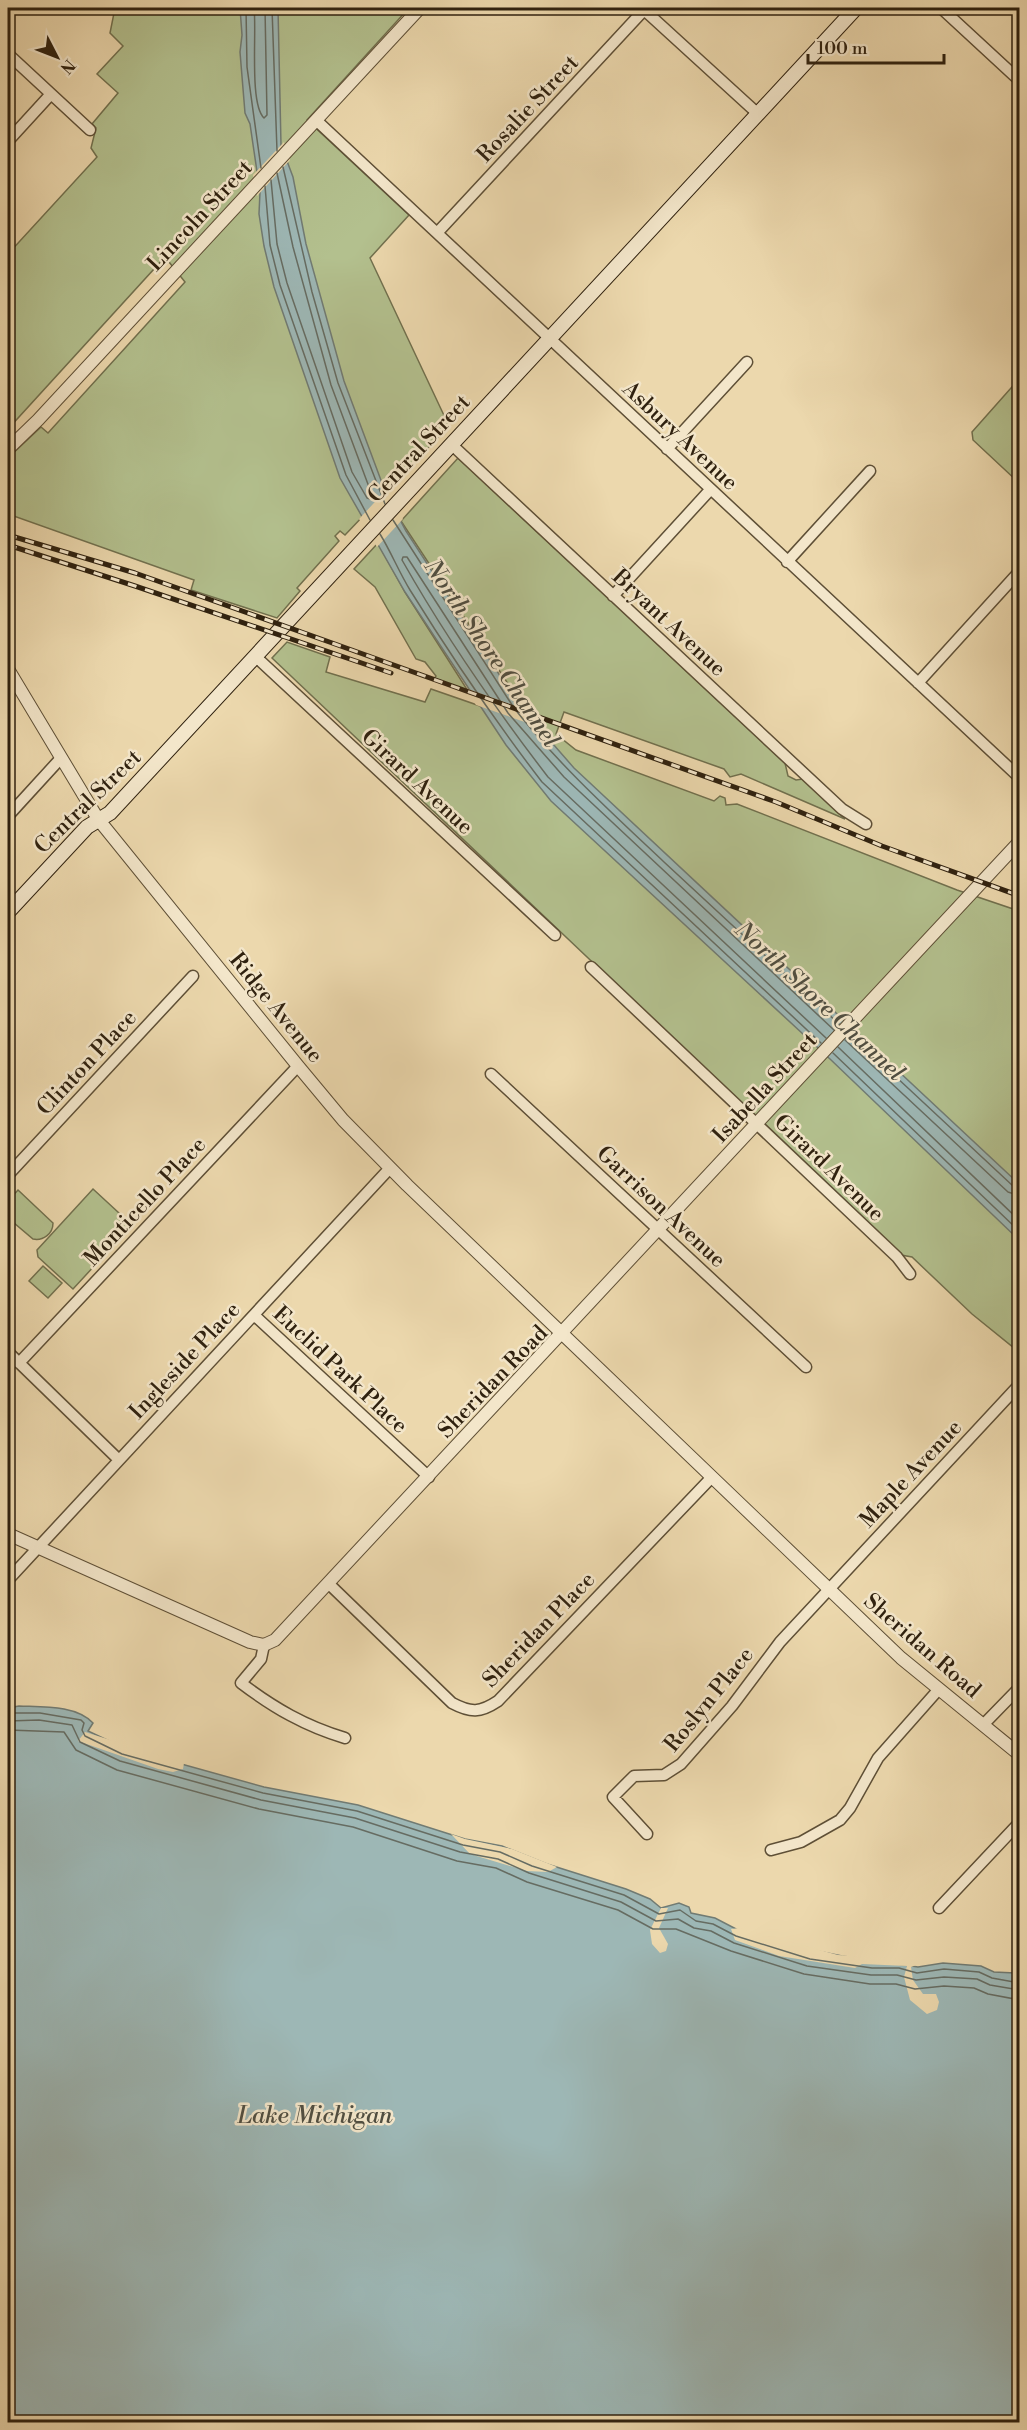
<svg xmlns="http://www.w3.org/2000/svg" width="1027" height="2430" viewBox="0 0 1027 2430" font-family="'Libre Bodoni',serif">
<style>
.green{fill:#b3c08e;stroke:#71704e;stroke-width:1.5}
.water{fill:#9db7b5;stroke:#717b73;stroke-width:1.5}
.pier{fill:#ecd8ad}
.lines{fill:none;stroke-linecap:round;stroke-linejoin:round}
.shore{stroke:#666c62;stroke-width:1.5}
.minor-casing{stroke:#5e4f36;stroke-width:13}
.tertiary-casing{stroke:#5e4f36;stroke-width:14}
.secondary-casing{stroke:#2f210f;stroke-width:16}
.minor{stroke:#f3e6ca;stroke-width:10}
.tertiary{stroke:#f3e6ca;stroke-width:12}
.secondary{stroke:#f3e6ca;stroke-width:14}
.rail-casing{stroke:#2f210f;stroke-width:5}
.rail{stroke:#f3e6ca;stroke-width:3;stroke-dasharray:9;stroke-linecap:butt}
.labels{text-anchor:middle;stroke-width:5;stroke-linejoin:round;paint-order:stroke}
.street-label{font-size:22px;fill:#2f210f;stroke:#f3e6ca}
.water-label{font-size:24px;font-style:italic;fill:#504e41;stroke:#f3e6ca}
</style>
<rect width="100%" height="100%" fill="#ecd8ad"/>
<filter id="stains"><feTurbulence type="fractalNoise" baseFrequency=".00333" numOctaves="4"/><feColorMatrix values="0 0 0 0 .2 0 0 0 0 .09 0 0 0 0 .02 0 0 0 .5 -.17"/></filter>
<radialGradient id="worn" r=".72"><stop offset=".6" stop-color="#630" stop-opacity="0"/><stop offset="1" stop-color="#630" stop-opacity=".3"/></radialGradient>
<path class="green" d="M115 8 408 9 307 120 409 215 370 258 449 426 345 535 340 531 335 536 339 541 297 588 300 591 277 618 191 590 194 580 8 514V458L41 427 48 433 185 282 165 257 8 429V254L97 157 91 148 96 128 92 124 118 93 97 74 123 46 110 33Z
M1019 379V483L973 440 972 432Z
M458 458 785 763 788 776 796 780 803 779 845 819 741 774 730 777 724 769 564 712 556 734 576 750 714 801 720 796 725 798 726 805 737 804 957 890 1019 911V1352L972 1314 912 1257 901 1255 272 658 287 642 330 657 326 672 425 702 431 689 535 725 401 521Z
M378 543 405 592 468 691 434 679 436 676 425 662 416 659 375 587 354 569Z
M93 1189 132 1225 73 1289 38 1257 37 1250Z
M18 1190 53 1223C53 1234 43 1241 33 1239L14 1223H8V1201Z
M43 1266 62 1283 48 1298 29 1281Z"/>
<path class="water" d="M240 8H278L281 145 293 177 306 244 344 381 385 491 406 531 519 705 574 768 1019 1184V1240L830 1059 551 801 506 745 405 592 340 478 274 287 264 246 259 214 260 192 250 124 245 113 240 52 242 35Z
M19 1706C43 1707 76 1705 93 1723L88 1731 124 1748 264 1787 358 1805 465 1839 502 1846 547 1864 626 1889 650 1899 661 1908 679 1903 689 1907 691 1913 715 1918 738 1930 803 1948 842 1956 918 1967 943 1963 981 1966 994 1972 1015 1973 1020 1979 1019 2422H8V1708Z"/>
<path class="pier" d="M284 142 290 160 257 196 253 175Z
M387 489 403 519 377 547 359 519Z
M468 689 527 710 542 728 476 705 465 690Z
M85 1732 184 1763 183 1769 173 1772 158 1769 78 1741Z
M451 1834 465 1839 512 1849 557 1867 548 1872 527 1871 470 1854Z
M661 1908H668L659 1928 668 1944 666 1951 660 1953 652 1944 650 1930Z
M739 1928 838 1955 901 1959 922 1963 911 1967 913 1980 923 1994H936L939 2002 937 2010 927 2014 910 2000 904 1977 907 1966 862 1964 855 1968 779 1956 735 1940 731 1929Z"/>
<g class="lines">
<path class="shore" d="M246 8 247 67 261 168
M254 8C257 30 249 104 264 118L267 115 265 8
M272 8 277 151
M283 167 312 292 338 383 385 504
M271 180 277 244 287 283 352 472 367 498 370 499 372 495 331 385 293 247 277 173
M265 186 270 245 280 285 346 475 370 520
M393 520 514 708C559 765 612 813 664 862 722 916 781 970 839 1024
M380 534C391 552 399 572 410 590 451 656 495 721 542 782L821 1043
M850 1034 1013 1186 1020 1188
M826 1038 548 777C495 708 445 636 402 560L403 557H407L508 713 564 777 834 1030
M845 1040 1008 1192 1020 1196
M838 1047 1020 1221
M833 1053 1020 1232
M8 1713H40L81 1720 84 1723 82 1730 85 1736 122 1754 263 1793 357 1811 463 1845 500 1852 532 1866 624 1895 659 1914 680 1910 696 1921 713 1924 736 1936 810 1959 872 1968H899L917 1973 944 1969 979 1972 992 1978 1020 1983
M8 1721 39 1720 72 1725 80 1742 120 1761 261 1800 355 1818 460 1852 498 1859 529 1873 621 1902 656 1921 678 1919 694 1928 711 1931 734 1943 807 1966 871 1975H897L916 1980 944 1977 977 1979 990 1985 1020 1990
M8 1730 64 1732 76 1750 117 1770 259 1809 353 1827 457 1861 496 1868 527 1882 618 1910 653 1929H676L731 1951 804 1974 870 1984H896L915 1989 944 1986 974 1988 988 1994 1020 2000"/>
<g class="minor-casing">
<path id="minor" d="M642 8 757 113
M941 8 1020 81
M8 54 90 130
M316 120 1020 778
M8 141 51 94
M437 233 644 10
M451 444 842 809 866 824
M667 449 747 362
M787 562 870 471
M613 596 710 490
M255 656 555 935
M918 683 1017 574 1020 576
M8 816 61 758
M591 967 897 1257 910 1274
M491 1074 806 1367
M8 1175 193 976
M254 1315 429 1477
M8 1352 118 1459
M19 1363 298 1066
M8 1580 390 1168
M329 1584 452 1703C471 1713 480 1713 498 1701L712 1477
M264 1645 261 1659 241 1683C274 1708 305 1726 345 1738
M983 1725 1020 1687
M647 1834 613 1797 634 1776 664 1775 681 1764 732 1706 780 1642 1020 1384
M771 1850 801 1842 840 1820 850 1808 878 1758 939 1689
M939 1908 1020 1822"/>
</g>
<g class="tertiary-casing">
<path id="tertiary" d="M8 449 38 420 420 8
M8 669 98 819 298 1066 343 1120 407 1185 901 1658 1020 1755
M8 1534 250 1642 264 1645 275 1640 1020 841"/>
</g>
<g class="secondary-casing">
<path id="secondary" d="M8 912 87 827 110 813 856 8"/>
</g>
<use href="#minor" class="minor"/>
<use href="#tertiary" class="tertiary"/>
<use href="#secondary" class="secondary"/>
<g class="rail-casing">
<path id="rail" d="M8 535 135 573 335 644 776 802 882 846 1020 896
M8 545 135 586 391 673"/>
</g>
<use href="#rail" class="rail"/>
</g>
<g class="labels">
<g class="street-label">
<text transform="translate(527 108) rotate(-47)" y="8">Rosalie Street</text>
<text transform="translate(199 215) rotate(-47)" y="8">Lincoln Street</text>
<text transform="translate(681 435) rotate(43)" y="8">Asbury Avenue</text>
<text transform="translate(418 448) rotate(-47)" y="8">Central Street</text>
<text transform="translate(670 622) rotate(43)" y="8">Bryant Avenue</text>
<text transform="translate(418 781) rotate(43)" y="8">Girard Avenue</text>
<text transform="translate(87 801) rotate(-44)" y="8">Central Street</text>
<text transform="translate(277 1007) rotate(51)" y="8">Ridge Avenue</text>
<text transform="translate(86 1062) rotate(-47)" y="8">Clinton Place</text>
<text transform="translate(764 1087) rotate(-47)" y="8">Isabella Street</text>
<text transform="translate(830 1167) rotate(44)" y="8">Girard Avenue</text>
<text transform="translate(144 1201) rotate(-47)" y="8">Monticello Place</text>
<text transform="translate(662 1206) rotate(43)" y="8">Garrison Avenue</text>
<text transform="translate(184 1360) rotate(-47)" y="8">Ingleside Place</text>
<text transform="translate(341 1369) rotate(43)" y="8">Euclid Park Place</text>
<text transform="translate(492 1381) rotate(-46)" y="8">Sheridan Road</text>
<text transform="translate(910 1473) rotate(-47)" y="8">Maple Avenue</text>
<text transform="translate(538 1629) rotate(-46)" y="8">Sheridan Place</text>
<text transform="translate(923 1645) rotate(41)" y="8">Sheridan Road</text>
<text transform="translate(708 1699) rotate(-51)" y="8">Roslyn Place</text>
</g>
<g class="water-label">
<text transform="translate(492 653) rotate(56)" y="8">North Shore Channel</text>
<text transform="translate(820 1001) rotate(43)" y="8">North Shore Channel</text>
<text x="315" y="2123">Lake Michigan</text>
</g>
</g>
<rect width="1027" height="2430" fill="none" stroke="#ecd8ad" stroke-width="30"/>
<rect x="9" y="9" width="1009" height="2412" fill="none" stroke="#2f210f" stroke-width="3"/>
<rect x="15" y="15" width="997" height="2400" fill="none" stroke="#2f210f" stroke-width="1.5"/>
<g transform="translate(57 57) rotate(132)" stroke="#f3e6ca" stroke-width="4.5" paint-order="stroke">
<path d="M0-4.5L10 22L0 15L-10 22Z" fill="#2f210f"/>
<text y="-9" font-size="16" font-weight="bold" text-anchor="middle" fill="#2f210f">N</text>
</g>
<path d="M808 54v9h136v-9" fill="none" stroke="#2f210f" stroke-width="3"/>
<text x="817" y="54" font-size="18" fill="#2f210f" stroke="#f3e6ca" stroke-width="4.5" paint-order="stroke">100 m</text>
<rect width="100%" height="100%" filter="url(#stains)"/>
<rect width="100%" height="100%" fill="url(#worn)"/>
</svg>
